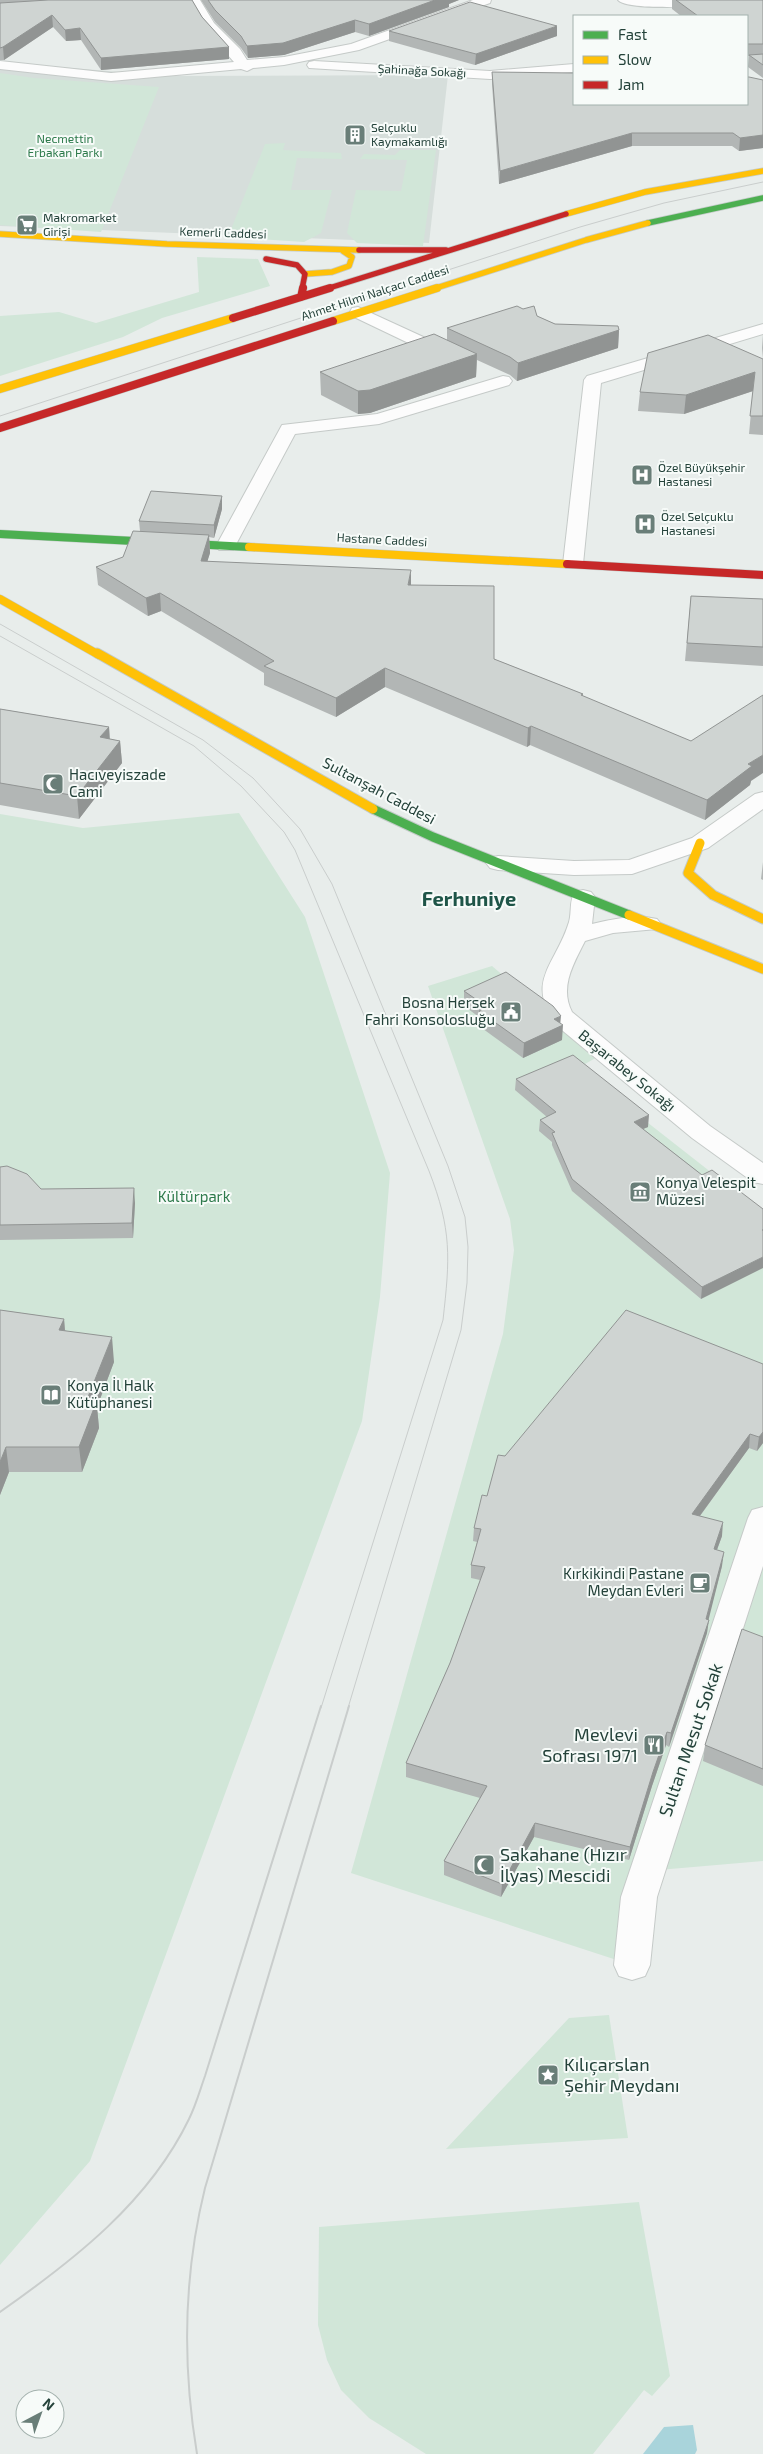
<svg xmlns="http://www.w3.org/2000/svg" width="763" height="2454" viewBox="0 0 763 2454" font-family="'Exo 2',sans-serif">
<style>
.built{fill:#d6dedb}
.green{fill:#d1e6d8}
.water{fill:#a9d4db}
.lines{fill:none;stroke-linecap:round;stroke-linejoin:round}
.street-casing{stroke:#c5cac8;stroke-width:2}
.fast-far2-casing{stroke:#c3cbc8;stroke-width:7}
.fast-far1-casing{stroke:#c3cbc8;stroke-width:9}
.fast-casing{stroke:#c3cbc8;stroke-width:11}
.slow-far2-casing{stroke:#c3cbc8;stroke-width:7}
.slow-far1-casing{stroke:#c3cbc8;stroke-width:9}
.slow-casing{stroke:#c3cbc8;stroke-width:11}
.jam-far1-casing{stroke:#c3cbc8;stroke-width:7}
.jam-casing{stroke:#c3cbc8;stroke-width:9}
.street{fill:#fcfcfc;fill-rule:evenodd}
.fast-far2{stroke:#4caf50;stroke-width:5.5}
.fast-far1{stroke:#4caf50;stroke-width:8}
.fast{stroke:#4caf50;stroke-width:9}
.slow-far2{stroke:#ffc107;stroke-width:5.5}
.slow-far1{stroke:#ffc107;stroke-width:8}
.slow{stroke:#ffc107;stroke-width:9}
.jam-far1{stroke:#c62828;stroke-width:5.5}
.jam{stroke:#c62828;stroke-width:8}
.tram-far1{stroke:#c9cdcc;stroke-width:1}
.tram{stroke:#c9cdcc;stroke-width:2}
.wall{fill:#b2b6b5}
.shaded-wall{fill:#919493}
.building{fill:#cfd4d2;stroke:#919493}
.labels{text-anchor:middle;stroke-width:4;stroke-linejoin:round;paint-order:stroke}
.far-street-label{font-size:12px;fill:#24423a;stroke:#f7fbf9}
.far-poi-label{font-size:12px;fill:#24423a;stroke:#f7fbf9;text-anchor:start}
.far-park-label{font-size:12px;fill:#2d7a4b;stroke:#f7fbf9}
.poi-label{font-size:15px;fill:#24423a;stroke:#f7fbf9;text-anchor:start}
.street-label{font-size:15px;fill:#24423a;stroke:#f7fbf9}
.park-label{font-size:15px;fill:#2d7a4b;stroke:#f7fbf9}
.near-poi-label{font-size:18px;fill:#24423a;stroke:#f7fbf9;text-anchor:start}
.near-street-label{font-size:18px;fill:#24423a;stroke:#f7fbf9}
.district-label{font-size:20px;font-weight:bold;fill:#1f5548;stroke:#f7fbf9}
</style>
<rect width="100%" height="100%" fill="#e8edeb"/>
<path class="built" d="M0 62 168 76 448 75 429 243 0 226Z"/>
<path class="green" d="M0 73 34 78 159 87 101 232 0 225Z
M285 143 283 150 341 153 342 159 297 158 291 190H332L321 233 304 242 228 237 265 144Z
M400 150H436L423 246 357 243 347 233 356 190 401 191 407 160 360 159 364 154 395 155Z
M197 257 258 259 270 286 162 318 123 337 0 376V316L59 312 96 323 199 292Z
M239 813 305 917 390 1173 380 1297 362 1421 90 2161 0 2265V814L83 828Z
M492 966 599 1056 578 1068 763 1213V1861L647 1871 632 1965 351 1873 503 1334 514 1250 510 1219 428 986Z
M609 2015 628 2138 446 2149 569 2018Z
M639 2202 670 2376 652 2396 644 2390 593 2454H426L369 2418 341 2390 327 2360 318 2325 319 2227Z"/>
<path class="water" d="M693 2425 697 2450 695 2454H643L664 2427Z"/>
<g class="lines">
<g class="street-casing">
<path id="street" d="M188 0H200L214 23 240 49 247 60 284 57 351 44 473 0H491L490 3 359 50 284 65 253 68 247 71 241 69 111 81 0 69V61L111 73 234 62 204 28Z
M618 0H752L763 2V10C756 8 748 6 740 6 720 5 628 12 618 0Z
M314 61 490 71 574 64V72L490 79 309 68 307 65 309 62Z
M358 307 456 352 459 356 456 360H444L352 316 350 312 352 308Z
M763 324V334L601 383 583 564 580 568H566L563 564 584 380 587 376Z
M503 376 509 377 512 381 509 385 379 424 295 434 233 550H219L216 546 282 425 377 414Z
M763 792V809L708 848 632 874 574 875 498 870 490 868 486 863 490 858 498 856 574 861 629 860 692 838 755 794Z
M583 890 591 892 595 897 592 924C612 919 637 914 657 919L661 924 657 929 613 933 585 941C574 963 559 987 572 1012L710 1126 763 1163V1184L753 1182 692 1138 557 1026C524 981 556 965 569 922 572 912 569 900 575 892Z
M763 1507V1566L657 1897 650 1965 645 1976 632 1980 619 1976 614 1965 621 1897 748 1518 752 1510Z"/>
</g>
<g class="fast-far2-casing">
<path id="fast-far2" d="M648 223 763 198"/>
</g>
<g class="fast-far1-casing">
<path id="fast-far1" d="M0 534 249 547"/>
</g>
<g class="fast-casing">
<path id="fast" d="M373 809 433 837 629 915"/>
</g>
<g class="slow-far2-casing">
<path id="slow-far2" d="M566 214 645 192 763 171
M0 234 167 244 359 250
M305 274 332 272 349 266 352 257 343 251
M433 289 586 240 648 223"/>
</g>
<g class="slow-far1-casing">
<path id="slow-far1" d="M333 321 437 288
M0 389 233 318
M249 547 567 564
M0 599 99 655"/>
</g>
<g class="slow-casing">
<path id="slow" d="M97 653 373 809
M700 843 688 873 713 895 763 919
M629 915 763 969"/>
</g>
<g class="jam-far1-casing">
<path id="jam-far1" d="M359 250H446
M266 259 297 265 305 274 302 289
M326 289 566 214"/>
</g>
<g class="jam-casing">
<path id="jam" d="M301 297 303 288
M233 318 330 288
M0 428 333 321
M567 564 763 575"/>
</g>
<use href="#street" class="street"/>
<use href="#fast-far2" class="fast-far2"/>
<use href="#fast-far1" class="fast-far1"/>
<use href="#fast" class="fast"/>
<use href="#slow-far2" class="slow-far2"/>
<use href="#slow-far1" class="slow-far1"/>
<use href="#slow" class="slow"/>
<use href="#jam-far1" class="jam-far1"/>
<use href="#jam" class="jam"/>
<path class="tram-far1" d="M0 416 580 227 664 203 763 182
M0 624 203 740 253 778 300 829 332 884 448 1166 465 1217 468 1247 467 1283 461 1330 348 1708
M0 636 194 746 241 786 284 832 295 850 429 1171C452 1230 450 1258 443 1320L321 1708"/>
<path class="tram" d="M0 2312C74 2260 149 2202 189 2119 196 2105 200 2090 205 2076L321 1706
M197 2454C182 2364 183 2277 205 2188L349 1706"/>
</g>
<path class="wall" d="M0 0H192L202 17 229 47V59L101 70 81 40 66 41 53 27 4 60H0Z
M201 0H459L449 4V7L369 36 355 32 284 55 248 58 241 48 215 22Z
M672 0H763V78L748 67 749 56H747V16H681L672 9Z
M389 31 557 36 475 65 389 41Z
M492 72 763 80V148L739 151 732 146H632L499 184 492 84Z
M537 316 555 324 619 330 618 348 517 381 510 375 477 360 476 377 370 413 358 414 321 395 320 372 447 340V328Z
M763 334V435L749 434 753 391 684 414 638 411 640 392 763 359 762 348Z
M222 496V509L214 538 209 537 210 553 207 561 411 585 494 659 583 694V696L751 781 750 785 705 820 530 745 527 747 385 687 336 717 264 685V673L161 611 148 616 98 585 96 567 123 557 140 531 139 521Z
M691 596 763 599V666L685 661Z
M0 709 109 727 110 739 120 741 122 763 79 819 0 805Z
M763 862V880L761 879Z
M464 991 560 1024 562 1040 523 1058 479 1026V1017L464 1006Z
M516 1079 648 1127 643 1129 702 1175 763 1209 701 1299 572 1191 552 1145V1142L539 1131 540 1120 547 1117 515 1090Z
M0 1167 41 1189 135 1203 133 1238 0 1240Z
M0 1310 64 1319 65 1330 114 1362 97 1407 99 1428 82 1472H9L0 1495Z
M763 1364V1443L757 1451 749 1448 700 1516 722 1536 717 1550 722 1566 708 1619 707 1633 669 1747 666 1745 652 1786 629 1860 534 1837 501 1897 444 1875V1861L480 1798 406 1777V1763L450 1663 480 1580 471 1578V1565L477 1542 473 1541 474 1528 505 1456Z
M763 1637V1786L703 1761 705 1745Z"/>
<path class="shaded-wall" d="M435 0H459L449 4V7L369 36V24Z
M52 15 53 27 4 60 3 47Z
M355 20V32L284 55 248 58 247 46Z
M557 26V36L475 65 476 54Z
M80 28 81 40 66 41 65 30Z
M229 47V59L101 70V58Z
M632 133V146L499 184 500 171Z
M763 135V148L739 151 740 138Z
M619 330 618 348 517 381 518 363Z
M477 354 476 377 370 413 358 414V391Z
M755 372 753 391 684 414 686 395Z
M222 496V509L214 538V525Z
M209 535 210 553 202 579 201 561Z
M411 570V588L408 585Z
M160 593 161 611 148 616 146 598Z
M385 668V687L336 717V698Z
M531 726 530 745 527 747 528 728Z
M109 727 110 749 100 737Z
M120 741 122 763 79 819 77 796Z
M763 755V773L751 781 750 785 705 820 707 800 748 764Z
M561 1016 560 1026 563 1025 562 1040 523 1058 524 1043 554 1019Z
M649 1115 648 1127 633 1133 634 1122Z
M134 1188 135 1203 133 1238 132 1223Z
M763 1257V1268L701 1299 702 1287Z
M64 1319 66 1344 59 1330Z
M112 1337 114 1362 97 1407 99 1428 82 1472 79 1447 86 1402Z
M763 1432V1443L757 1451 759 1437Z
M750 1434 749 1448 691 1528 692 1514Z
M6 1447 9 1472 0 1495V1462Z
M723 1522 722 1536 712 1563 714 1549Z
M724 1552 722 1566 706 1630 709 1620 707 1633 669 1747 671 1733 706 1619Z
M667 1732 666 1745 652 1786 629 1860 630 1847 653 1772Z
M535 1823 534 1837 501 1897 502 1884Z"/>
<path class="building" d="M48 0H192L202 17 229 47 101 58 80 28 65 30 52 15 3 47 0 48V3Z
M208 0H435L369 24 355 20 283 43 247 46 241 36 215 10Z
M676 0H763V44H747V16H698Z
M470 2 557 26 476 54 389 31Z
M763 54V65L749 55Z
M492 72 574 73V104H747V77H749L763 80V135L740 138 733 133H632L500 171Z
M517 306 523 309 534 306 537 316 555 324 618 326 619 330 518 363 510 357 447 328Z
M434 334 477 354 370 390 358 391 320 372Z
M708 335 763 359V416H750L755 372 686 395 640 392 648 353Z
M151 491 222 496 214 525 139 521Z
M133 531 209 535 201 561 411 570 408 585 494 586V659L583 694 581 695 691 741 763 695V755L748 764 752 766 707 800 531 726 528 728 385 668 336 698 264 666 274 661 160 593 146 598 96 567 123 557Z
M691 596 763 599V647L687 643Z
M0 709 109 727 100 737 120 741 77 796 0 783Z
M506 972 553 1006 561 1016 554 1019 563 1025 524 1043 479 1011 487 1007 464 991Z
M573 1055 649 1115 634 1122 702 1175 712 1170 763 1209V1230H762H763V1257L702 1287 572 1179 552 1133 555 1132 540 1120 556 1112 516 1079Z
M7 1166 27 1174 41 1189 134 1188 132 1223 0 1225V1167Z
M0 1310 64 1319 59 1330 112 1337 86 1402 96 1403 79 1447H6L0 1462Z
M626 1310 763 1364V1432L759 1437 750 1434 692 1514 723 1522 714 1549 724 1552 706 1619 709 1620 671 1733 667 1732 653 1772 630 1847 535 1823 502 1884 444 1861 487 1786 406 1763 450 1663 485 1567 471 1565 481 1529 474 1528 482 1495 487 1496 498 1455 505 1456Z
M742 1629 763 1637V1769L705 1745Z"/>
<defs>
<g id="building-square" transform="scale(1.125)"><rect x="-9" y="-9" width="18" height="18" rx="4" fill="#697e78" stroke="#f7fbf9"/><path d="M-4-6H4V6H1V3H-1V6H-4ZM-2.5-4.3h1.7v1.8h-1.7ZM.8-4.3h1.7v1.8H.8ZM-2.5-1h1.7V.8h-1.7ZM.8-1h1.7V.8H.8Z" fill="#fff"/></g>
<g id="supermarket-square" transform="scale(1.125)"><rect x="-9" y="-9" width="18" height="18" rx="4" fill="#697e78" stroke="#f7fbf9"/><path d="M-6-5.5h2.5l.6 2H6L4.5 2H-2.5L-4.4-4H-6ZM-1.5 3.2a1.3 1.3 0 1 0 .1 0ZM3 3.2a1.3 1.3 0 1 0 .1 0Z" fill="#fff"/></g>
<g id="hospital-square" transform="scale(1.125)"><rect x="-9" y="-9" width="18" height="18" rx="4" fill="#697e78" stroke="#f7fbf9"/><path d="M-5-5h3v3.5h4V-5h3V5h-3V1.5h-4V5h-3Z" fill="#fff"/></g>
<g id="mosque-square" transform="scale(1.125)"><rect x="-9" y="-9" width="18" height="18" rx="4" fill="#697e78" stroke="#f7fbf9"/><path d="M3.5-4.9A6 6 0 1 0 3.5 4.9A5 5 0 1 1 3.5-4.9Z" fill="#fff"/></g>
<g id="civic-square" transform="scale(1.125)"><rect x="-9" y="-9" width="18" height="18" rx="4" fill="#697e78" stroke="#f7fbf9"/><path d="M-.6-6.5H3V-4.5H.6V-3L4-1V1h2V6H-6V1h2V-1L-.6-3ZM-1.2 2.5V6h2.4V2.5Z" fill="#fff"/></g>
<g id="museum-square" transform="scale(1.125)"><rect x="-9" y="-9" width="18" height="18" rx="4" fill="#697e78" stroke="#f7fbf9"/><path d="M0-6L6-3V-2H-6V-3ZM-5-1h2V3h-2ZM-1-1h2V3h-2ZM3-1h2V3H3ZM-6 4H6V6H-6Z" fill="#fff"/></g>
<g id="library-square" transform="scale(1.125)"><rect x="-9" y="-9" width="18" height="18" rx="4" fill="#697e78" stroke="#f7fbf9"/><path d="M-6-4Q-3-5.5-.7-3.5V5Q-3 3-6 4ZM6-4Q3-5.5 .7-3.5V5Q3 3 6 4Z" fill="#fff"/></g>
<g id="cafe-square" transform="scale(1.125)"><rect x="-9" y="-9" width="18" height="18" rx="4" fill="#697e78" stroke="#f7fbf9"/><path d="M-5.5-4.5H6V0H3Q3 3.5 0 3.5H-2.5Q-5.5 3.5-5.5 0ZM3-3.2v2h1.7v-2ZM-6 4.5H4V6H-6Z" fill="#fff"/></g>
<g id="restaurant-square" transform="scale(1.125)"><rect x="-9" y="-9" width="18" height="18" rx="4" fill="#697e78" stroke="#f7fbf9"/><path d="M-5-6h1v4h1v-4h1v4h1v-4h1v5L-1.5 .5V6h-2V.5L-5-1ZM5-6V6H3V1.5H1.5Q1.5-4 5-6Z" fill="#fff"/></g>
<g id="sight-square" transform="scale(1.125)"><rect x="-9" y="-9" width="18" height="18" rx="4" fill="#697e78" stroke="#f7fbf9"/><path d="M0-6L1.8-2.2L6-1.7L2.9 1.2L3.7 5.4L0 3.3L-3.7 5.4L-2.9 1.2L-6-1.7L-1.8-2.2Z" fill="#fff"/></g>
</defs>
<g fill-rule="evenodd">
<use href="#building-square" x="355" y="135"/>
<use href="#supermarket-square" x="27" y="225"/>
<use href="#hospital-square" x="642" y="475"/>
<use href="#hospital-square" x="645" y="524"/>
<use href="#mosque-square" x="53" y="784"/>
<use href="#civic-square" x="511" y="1012"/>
<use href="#museum-square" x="640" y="1192"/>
<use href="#library-square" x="51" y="1395"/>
<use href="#cafe-square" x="700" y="1583"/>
<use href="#restaurant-square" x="654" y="1745"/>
<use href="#mosque-square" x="484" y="1865"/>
<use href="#sight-square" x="548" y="2075"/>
</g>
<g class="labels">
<g class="far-street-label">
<text transform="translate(422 71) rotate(3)" y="4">Şahinağa Sokağı</text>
<text transform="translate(223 233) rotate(2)" y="4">Kemerli Caddesi</text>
<text transform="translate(375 293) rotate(-18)" y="4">Ahmet Hilmi Nalçacı Caddesi</text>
<text transform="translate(382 540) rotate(3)" y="4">Hastane Caddesi</text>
</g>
<g class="far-poi-label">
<text x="371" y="132">Selçuklu<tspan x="371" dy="14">Kaymakamlığı</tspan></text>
<text x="43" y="222">Makromarket<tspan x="43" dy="14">Girişi</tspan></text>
<text x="658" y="472">Özel Büyükşehir<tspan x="658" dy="14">Hastanesi</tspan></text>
<text x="661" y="521">Özel Selçuklu<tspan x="661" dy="14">Hastanesi</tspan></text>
</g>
<g class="far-park-label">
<text x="65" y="143">Necmettin<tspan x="65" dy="14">Erbakan Parkı</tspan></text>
</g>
<g class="poi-label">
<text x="69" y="780">Hacıveyiszade<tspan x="69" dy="17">Cami</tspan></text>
<text x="495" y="1008" text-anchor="end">Bosna Hersek<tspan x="495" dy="17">Fahri Konsolosluğu</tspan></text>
<text x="656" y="1188">Konya Velespit<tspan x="656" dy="17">Müzesi</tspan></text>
<text x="67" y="1391">Konya İl Halk<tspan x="67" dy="17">Kütüphanesi</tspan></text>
<text x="684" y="1579" text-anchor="end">Kırkikindi Pastane<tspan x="684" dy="17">Meydan Evleri</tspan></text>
</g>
<g class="street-label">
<text transform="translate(379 791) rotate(28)" y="5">Sultanşah Caddesi</text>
<text transform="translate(627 1071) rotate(39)" y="5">Başarabey Sokağı</text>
</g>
<g class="park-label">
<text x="194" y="1202">Kültürpark</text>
</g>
<g class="near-poi-label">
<text x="638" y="1741" text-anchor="end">Mevlevi<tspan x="638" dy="21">Sofrası 1971</tspan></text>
<text x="500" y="1861">Sakahane (Hızır<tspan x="500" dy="21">İlyas) Mescidi</tspan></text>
<text x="564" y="2071">Kılıçarslan<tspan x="564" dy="21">Şehir Meydanı</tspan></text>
</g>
<g class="near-street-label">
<text transform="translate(691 1740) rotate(-71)" y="6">Sultan Mesut Sokak</text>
</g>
<g class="district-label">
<text x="469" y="906">Ferhuniye</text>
</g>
</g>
<rect x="573" y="15" width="175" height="90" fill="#f7fbf9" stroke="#a3b1ad"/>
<rect x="583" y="31" width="25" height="8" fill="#4caf50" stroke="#a3b1ad"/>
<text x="618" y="40" font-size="15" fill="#24423a">Fast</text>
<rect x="583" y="56" width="25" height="8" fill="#ffc107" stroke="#a3b1ad"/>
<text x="618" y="65" font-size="15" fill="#24423a">Slow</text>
<rect x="583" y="81" width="25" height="8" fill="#c62828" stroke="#a3b1ad"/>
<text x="618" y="90" font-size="15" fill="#24423a">Jam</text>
<g transform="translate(40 2414) rotate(41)"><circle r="24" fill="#f7fbf9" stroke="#a3b1ad"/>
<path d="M0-4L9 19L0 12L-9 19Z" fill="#697e78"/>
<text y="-8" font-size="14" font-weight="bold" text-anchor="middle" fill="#24423a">N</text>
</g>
</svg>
